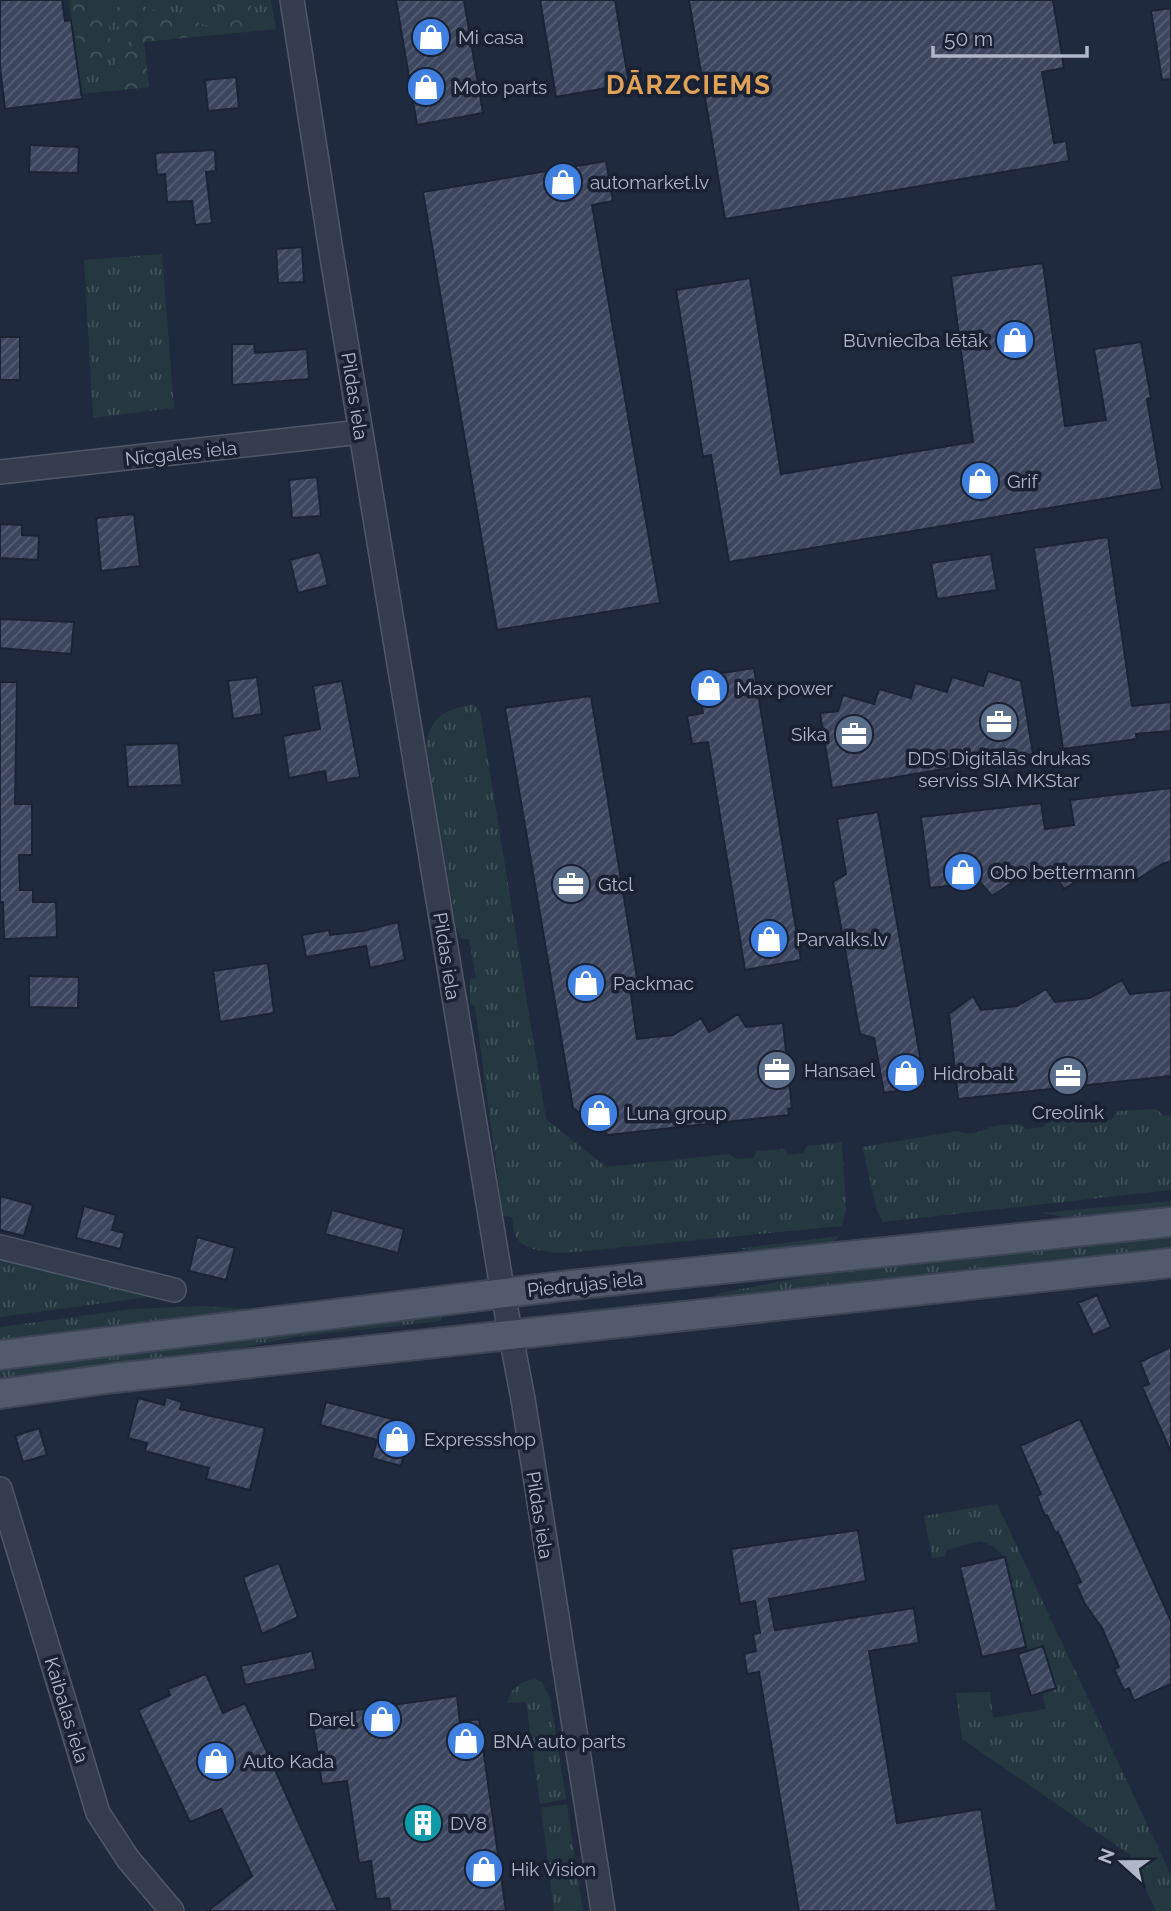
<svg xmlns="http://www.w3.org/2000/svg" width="1171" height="1911" viewBox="0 0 1171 1911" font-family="Raleway,sans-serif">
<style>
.grass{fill:url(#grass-tufts)}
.forest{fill:url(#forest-crowns)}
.building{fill:url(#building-hatch);stroke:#1c2335;stroke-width:2}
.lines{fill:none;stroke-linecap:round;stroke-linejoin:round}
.minor-casing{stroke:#505769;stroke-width:26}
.major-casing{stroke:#3e4557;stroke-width:32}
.minor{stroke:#353c4e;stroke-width:23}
.major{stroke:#525b6e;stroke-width:28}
.labels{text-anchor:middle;stroke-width:7;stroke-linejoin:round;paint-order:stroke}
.poi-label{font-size:19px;fill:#b0b7ca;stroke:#1a2133;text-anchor:start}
.street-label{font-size:19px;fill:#b0b7ca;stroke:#1a2133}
.district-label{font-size:26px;font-weight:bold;letter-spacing:2px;fill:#dfa256;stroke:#1a2133}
</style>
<defs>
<pattern id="grass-tufts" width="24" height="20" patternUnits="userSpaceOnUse" patternTransform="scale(1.75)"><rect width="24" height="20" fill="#23383f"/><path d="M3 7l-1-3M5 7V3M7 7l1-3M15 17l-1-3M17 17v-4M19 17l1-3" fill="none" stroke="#405359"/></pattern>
<pattern id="forest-crowns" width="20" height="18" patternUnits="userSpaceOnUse" patternTransform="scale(1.75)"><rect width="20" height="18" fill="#23383f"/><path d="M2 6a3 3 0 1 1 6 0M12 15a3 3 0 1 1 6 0" fill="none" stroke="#405359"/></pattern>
<pattern id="building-hatch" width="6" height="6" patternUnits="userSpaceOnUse" patternTransform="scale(1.75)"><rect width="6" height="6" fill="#3c465f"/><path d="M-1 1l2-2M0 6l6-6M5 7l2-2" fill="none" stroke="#565e75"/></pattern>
</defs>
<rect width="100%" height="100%" fill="#202a3e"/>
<path class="grass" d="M69 0H271L276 29 144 42 149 87 81 94Z
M162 254 174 408 93 418 84 260Z
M473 704 480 711 546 1119 606 1167 729 1154 737 1159 753 1158 757 1151 783 1149 789 1155 803 1153 807 1146 842 1142 846 1209 842 1226 563 1253C548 1252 522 1251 515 1235 513 1230 513 1222 512 1217L503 1216 475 1007 470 1004V979L476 978 469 939H461L456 927 426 745C432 714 444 711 473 704Z
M1156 1109 1164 1116 1171 1115V1190L883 1222 877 1210 862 1147 958 1131C970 1137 981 1131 991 1127 999 1124 1012 1125 1021 1124L1026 1129 1042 1127 1050 1120 1091 1115 1094 1121 1111 1120 1118 1111Z
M1171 1201V1211L1080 1219 1039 1213Z
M839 1236 832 1244 781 1251 736 1249Z
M1171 1237V1252L581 1316 582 1310 711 1297 721 1293 841 1270Z
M0 1254 145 1291 149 1297 0 1317Z
M205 1306 268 1310 137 1324 0 1343V1327L132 1309Z
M441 1315V1321L295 1337 198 1357 0 1383V1368Z
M997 1504 1171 1875V1911H1156L1129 1854 962 1739 956 1693 990 1692 993 1718 1046 1709 1042 1693 1056 1688 1043 1646 1028 1651 1005 1557 993 1546 980 1541 947 1550 945 1556 932 1558 924 1516Z
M534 1679 542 1682 550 1697 566 1799 540 1804 526 1702 507 1703C511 1688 519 1682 534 1679Z
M567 1804 583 1911H554L541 1808Z"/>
<path class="forest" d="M72 0H94L109 14 110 55 96 60 79 62Z
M125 0 202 26 218 22 220 8 209 0H251C251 11 255 22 262 30L143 42 149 87 111 91 122 78 116 65 117 59 133 44 115 22V10Z"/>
<path class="building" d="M0 0H62L65 21 71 20 82 99 5 109 0 66Z
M396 0H464L483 113 417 125Z
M540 0H615L629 84 556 97Z
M689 0H1053L1064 68 1042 72 1054 143 1066 141 1069 161 725 219Z
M1171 8V79L1162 80 1151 11Z
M236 77 239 108 208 111 205 80Z
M30 145 79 147 78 173 29 172Z
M215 150 216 171 206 172 212 223 195 225 192 201 167 202 165 174 157 175 155 153Z
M606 161 613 201 592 205 660 603 497 630 423 192Z
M302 247 304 282 278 283 276 249Z
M1043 263 1065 426 1106 420 1094 349 1141 342 1151 398 1147 399 1162 489 729 562 711 455 703 457 676 290 750 278 781 474 973 442 951 276Z
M0 337H20V380H0Z
M232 344H254L255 353 307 349 309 379 232 385Z
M317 477 321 516 292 518 289 480Z
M134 514 140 566 101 571 96 518Z
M0 524 22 525V535L39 536 38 560 0 558Z
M1108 537 1132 706 1171 702V731L1136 734 1137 739 1063 749 1034 548Z
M320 552 328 585 298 593 290 560Z
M991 554 997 590 937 599 931 563Z
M0 619 74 622 71 654 0 648Z
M754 668 801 960 745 970 708 742 692 744 687 716 703 713 697 677Z
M988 671 1021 681 1033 754 832 788 820 713 838 711 843 695 874 704 879 689 911 698 915 683 947 692 952 677 983 686Z
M257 677 262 714 233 719 228 681Z
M342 681 360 777 327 783 325 771 289 778 283 736 320 729 313 686Z
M0 682H17L15 804H32V855H19L20 890H33V902H56L57 937 4 939 3 902H0Z
M591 696 638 984 630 987 637 1039 673 1035 701 1018 709 1032 738 1014 746 1027 783 1023 792 1108 788 1109 789 1115 608 1135 573 1108 505 708Z
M178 743 182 785 128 787 125 745Z
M1171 788V862L1164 863 1136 880 1129 867 1090 872 1064 889 1054 874 1019 878 992 896 980 882 930 888 921 817 1041 803 1045 829 1074 825 1070 800Z
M878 812 925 1086 884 1093 874 1038 860 1034 833 882 846 874 837 819Z
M398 922 405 960 370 968 366 946 306 957 302 935 329 930 330 935 363 931Z
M268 963 274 1013 220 1022 213 971Z
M29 976 79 977 78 1008 29 1007Z
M1122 980 1130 994 1171 990V1076L958 1099 949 1014 973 996 981 1010 1017 1006 1046 989 1055 1002 1090 998Z
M0 1196 33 1205 24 1236 0 1230Z
M84 1206 116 1215 112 1230 125 1233 120 1249 76 1238Z
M332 1210 404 1229 398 1253 325 1234Z
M197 1237 235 1248 226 1280 189 1271Z
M1097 1295 1111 1327 1093 1335 1078 1303Z
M1171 1347V1452L1142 1387 1149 1384 1140 1362Z
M166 1397 182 1402 180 1409 265 1428 250 1490 206 1479 209 1468 145 1451 147 1443 128 1438 138 1398 164 1405Z
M326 1402 412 1424 401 1466 372 1458 377 1440 320 1425Z
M1080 1419 1171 1621V1684L1134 1701 1129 1688 1124 1690 1114 1669 1119 1667 1102 1628 1085 1604 1076 1584 1081 1582 1058 1532 1056 1534 1047 1515 1045 1516 1037 1496 1041 1494 1020 1446Z
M39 1428 47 1455 23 1462 15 1436Z
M858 1530 866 1581 769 1599 775 1630 914 1608 919 1643 869 1651 897 1823 981 1809 997 1911H799L759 1672 747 1674 744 1654 756 1651 753 1634 760 1633 755 1601 740 1604 731 1549Z
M1005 1557 1026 1647 982 1657 960 1567Z
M279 1563 298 1617 262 1634 243 1577Z
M1043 1646 1056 1688 1031 1696 1018 1654Z
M312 1651 316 1669 245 1685 241 1666Z
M206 1674 223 1713 245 1703 338 1911H208L252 1876 221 1809 190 1822 138 1710 170 1695 168 1689Z
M457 1696 460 1722 479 1719 506 1911H391L389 1898 376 1899 371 1861 359 1863 347 1781 322 1784 312 1716Z"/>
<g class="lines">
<g class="minor-casing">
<path id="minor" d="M292 0 331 251 503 1294 523 1399 603 1911
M0 472 361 432
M0 1247 174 1290
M0 1489 98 1813 128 1859 172 1911"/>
</g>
<g class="major-casing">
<path id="major" d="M0 1355 571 1285 1171 1222
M0 1394 114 1378 1171 1263"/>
</g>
<use href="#minor" class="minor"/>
<use href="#major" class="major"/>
</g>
<defs>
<g id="shop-disc" transform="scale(2.0125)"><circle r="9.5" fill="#3f7fe0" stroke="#1a2133"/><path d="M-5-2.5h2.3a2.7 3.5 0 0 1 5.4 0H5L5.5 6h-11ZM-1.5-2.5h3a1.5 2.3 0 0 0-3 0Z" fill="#fff"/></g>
<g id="office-disc" transform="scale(2.0125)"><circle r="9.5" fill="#5c6f8a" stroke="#1a2133"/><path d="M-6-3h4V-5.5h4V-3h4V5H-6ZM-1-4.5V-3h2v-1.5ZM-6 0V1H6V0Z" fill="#fff"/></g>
<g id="building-disc" transform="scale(2.0125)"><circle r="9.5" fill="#0f9aa8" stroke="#1a2133"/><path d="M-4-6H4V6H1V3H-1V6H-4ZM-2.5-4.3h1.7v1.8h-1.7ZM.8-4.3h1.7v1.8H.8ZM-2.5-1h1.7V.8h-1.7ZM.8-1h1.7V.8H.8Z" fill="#fff"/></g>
</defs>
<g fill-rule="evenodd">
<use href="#shop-disc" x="431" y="37"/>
<use href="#shop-disc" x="426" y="87"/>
<use href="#shop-disc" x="563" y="182"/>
<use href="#shop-disc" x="1015" y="340"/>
<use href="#shop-disc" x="980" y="481"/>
<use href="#shop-disc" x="709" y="688"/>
<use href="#office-disc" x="999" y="722"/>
<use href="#office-disc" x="854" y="734"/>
<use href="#shop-disc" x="963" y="872"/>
<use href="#office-disc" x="571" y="884"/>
<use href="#shop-disc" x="769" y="939"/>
<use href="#shop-disc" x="586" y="983"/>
<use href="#office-disc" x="777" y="1070"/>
<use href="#shop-disc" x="906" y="1073"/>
<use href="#office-disc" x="1068" y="1076"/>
<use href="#shop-disc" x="599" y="1113"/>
<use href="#shop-disc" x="397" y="1439"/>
<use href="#shop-disc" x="382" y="1719"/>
<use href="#shop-disc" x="466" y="1741"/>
<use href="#shop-disc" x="216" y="1761"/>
<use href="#building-disc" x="423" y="1823"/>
<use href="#shop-disc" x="484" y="1869"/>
</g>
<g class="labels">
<g class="poi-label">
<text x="458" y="44">Mi casa</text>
<text x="453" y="94">Moto parts</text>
<text x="590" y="189">automarket.lv</text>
<text x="988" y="347" text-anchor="end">Būvniecība lētāk</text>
<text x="1007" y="488">Grif</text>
<text x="736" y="695">Max power</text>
<text x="827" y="741" text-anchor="end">Sika</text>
<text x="999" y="765" text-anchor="middle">DDS Digitālās drukas<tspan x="999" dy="22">serviss SIA MKStar</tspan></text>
<text x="990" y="879">Obo bettermann</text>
<text x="598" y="891">Gtcl</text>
<text x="796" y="946">Parvalks.lv</text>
<text x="613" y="990">Packmac</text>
<text x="804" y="1077">Hansael</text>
<text x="933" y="1080">Hidrobalt</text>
<text x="1068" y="1119" text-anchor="middle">Creolink</text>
<text x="626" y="1120">Luna group</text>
<text x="424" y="1446">Expressshop</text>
<text x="355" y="1726" text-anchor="end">Darel</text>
<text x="493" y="1748">BNA auto parts</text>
<text x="243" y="1768">Auto Kada</text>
<text x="450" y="1830">DV8</text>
<text x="511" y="1876">Hik Vision</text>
</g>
<g class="street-label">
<text transform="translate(355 396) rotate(81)" y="7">Pildas iela</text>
<text transform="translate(181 453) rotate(-6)" y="7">Nīcgales iela</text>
<text transform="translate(447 956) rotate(81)" y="7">Pildas iela</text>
<text transform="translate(585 1284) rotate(-6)" y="7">Piedrujas iela</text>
<text transform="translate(540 1515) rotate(81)" y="7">Pildas iela</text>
<text transform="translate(67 1710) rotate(73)" y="7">Kaibalas iela</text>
</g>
<g class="district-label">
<text x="689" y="94">DĀRZCIEMS</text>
</g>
</g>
<g transform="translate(1122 1862) rotate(291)" stroke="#1a2133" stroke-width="5" paint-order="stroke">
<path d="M0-5L12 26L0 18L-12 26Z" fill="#b0b7ca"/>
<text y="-10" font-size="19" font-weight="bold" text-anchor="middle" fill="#b0b7ca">N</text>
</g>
<path d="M933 46v10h154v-10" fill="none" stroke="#b0b7ca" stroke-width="3.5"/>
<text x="944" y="46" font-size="21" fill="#b0b7ca" stroke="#1a2133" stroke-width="5" paint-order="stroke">50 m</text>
</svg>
